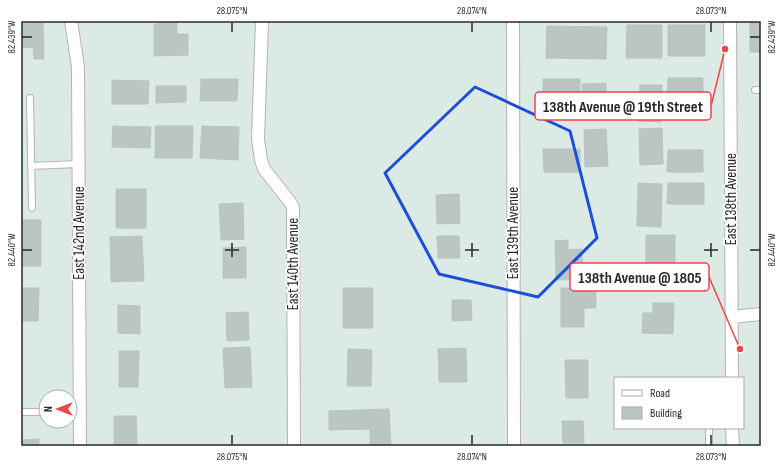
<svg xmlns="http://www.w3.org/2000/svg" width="782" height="467" viewBox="0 0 782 467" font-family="'Sofia Sans Condensed',sans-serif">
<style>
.building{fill:#bbc6c3;stroke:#b6c5c2}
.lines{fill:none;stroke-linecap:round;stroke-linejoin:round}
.lane-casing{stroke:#bcafb0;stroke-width:8}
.street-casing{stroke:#bcafb0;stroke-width:14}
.lane{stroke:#fff;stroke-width:6}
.street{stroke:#fff;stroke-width:12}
.marked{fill:none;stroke:#1d4ed8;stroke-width:3;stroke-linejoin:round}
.ticks{fill:none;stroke:#292929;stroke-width:1.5}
.labels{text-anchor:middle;stroke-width:3.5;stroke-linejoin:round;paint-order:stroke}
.street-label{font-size:15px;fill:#292929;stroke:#fff}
.leader{fill:none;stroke:#ed464c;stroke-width:1.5}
.callout-dot{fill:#ed464c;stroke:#fff;stroke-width:1.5}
.callout{fill:#fff;stroke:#ed464c;stroke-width:1.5}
.callout-label{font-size:16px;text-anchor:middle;font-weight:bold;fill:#292929}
.neatline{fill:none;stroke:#292929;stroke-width:1.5}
.ticks-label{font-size:10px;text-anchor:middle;fill:#292929}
</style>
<rect width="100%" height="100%" fill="#dceae6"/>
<path class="building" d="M750 21H761V52H750Z
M43 23 44 59H34L33 47 23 48 22 24Z
M177 23V34H188V55L154 56V24Z
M627 25H662V58H626Z
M668 25H705V56H668Z
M547 26 607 27 606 59 546 58Z
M668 78H703V98H667Z
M201 79H238L237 101H200Z
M543 79H580V102L543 101Z
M112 80 149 81 148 104H112Z
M606 83 607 115 584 116 582 84Z
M640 85H662L661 122 638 121Z
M156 86H186V102L156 103Z
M113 126 151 127 150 148 112 147Z
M155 126H193L192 158H155Z
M202 126 239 127 238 160 200 158Z
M662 128 663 164 640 165 639 129Z
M606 129 608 166 585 167 584 130Z
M543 149H580V172H544Z
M668 150H703V172H667Z
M638 183 662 184 661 227 637 226Z
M668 183H704V204H667Z
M116 189H146V228H116Z
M459 194 460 223 437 224 436 195Z
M243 203 244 239 221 240 219 204Z
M21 220H41V266H21Z
M646 235H675V274H656V264H646Z
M142 236 144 281 111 282 110 237Z
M437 236H459L460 258H438Z
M568 240V250L582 249 583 279 556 280 555 241Z
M246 247V278H223V248Z
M21 288H39L38 321H21Z
M343 288H373V328H343Z
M561 288H596V308H584V327H561Z
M452 300H471L472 320 452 321Z
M653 303H674L673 334 642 333 643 313H653Z
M118 305 140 306V334L118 333Z
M248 312 249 340 227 341 226 313Z
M250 347 252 387 225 388 223 348Z
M466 348 467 382H439L438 349Z
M348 349 372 350 371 386H347Z
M119 351H139L138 387H119Z
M565 360H588V398H566Z
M389 409 391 446H370V429L329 430V411Z
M114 416H136L137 445H114Z
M562 421H583L584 443H563Z
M39 439V446H21V440Z"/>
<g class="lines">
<g class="lane-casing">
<path id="lane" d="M755 90H761
M30 98 32 208
M31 166 78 164
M70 411H80
M21 412H46
M709 428V446"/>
</g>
<g class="street-casing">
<path id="street" d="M71 21 78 67 80 446
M262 21 258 139 261 160 264 169 290 202 293 207 294 446
M513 21 514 446
M730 21 732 378
M732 317 761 314
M732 428 733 446"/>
</g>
<use href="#lane" class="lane"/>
<use href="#street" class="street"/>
</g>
<path class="marked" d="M475 87 570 131 597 238 538 297 439 274 385 173Z"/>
<path class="ticks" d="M232 22V32M472 22V32M711 22V32M22 37H32M750 37H760M232 243V257M472 243V257M711 243V257M22 250H32M225 250H239M465 250H479M704 250H718M750 250H760M232 435V445M472 435V445M711 435V445"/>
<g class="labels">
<g class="street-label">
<text transform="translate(731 199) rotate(-90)" y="5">East 138th Avenue</text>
<text transform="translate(79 233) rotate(-90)" y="5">East 142nd Avenue</text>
<text transform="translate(513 233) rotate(-90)" y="5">East 139th Avenue</text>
<text transform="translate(293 264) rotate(-90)" y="5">East 140th Avenue</text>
</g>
</g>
<path class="leader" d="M725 49L711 106M740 349L709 277"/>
<g class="callout-dot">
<circle cx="725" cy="49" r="4"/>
<circle cx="740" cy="349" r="4"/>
</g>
<g class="callout">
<rect x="535" y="92" width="176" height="28" rx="4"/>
<rect x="570" y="263" width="139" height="28" rx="4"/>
</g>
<g class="callout-label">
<text x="623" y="112">138th Avenue @ 19th Street</text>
<text x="640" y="283">138th Avenue @ 1805</text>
</g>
<rect width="782" height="467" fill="none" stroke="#ffffff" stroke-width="44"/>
<rect x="614" y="377" width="130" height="52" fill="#ffffff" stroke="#a9a9a9"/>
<rect x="622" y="390" width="20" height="6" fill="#ffffff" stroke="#a9a9a9"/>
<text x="650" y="397" font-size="12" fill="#292929">Road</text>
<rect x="622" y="407" width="20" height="12" fill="#bbc6c3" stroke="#a9a9a9"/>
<text x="650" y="417" font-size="12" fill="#292929">Building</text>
<g transform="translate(58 409) rotate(270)"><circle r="19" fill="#ffffff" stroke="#a9a9a9"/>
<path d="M0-3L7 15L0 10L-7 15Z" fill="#ed464c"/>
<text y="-6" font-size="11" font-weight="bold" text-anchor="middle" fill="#292929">N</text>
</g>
<rect x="22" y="22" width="738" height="423" class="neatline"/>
<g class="ticks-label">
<text x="232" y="14">28.075°N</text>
<text x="472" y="14">28.074°N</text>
<text x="711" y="14">28.073°N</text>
<text transform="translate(771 37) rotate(-90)" y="4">82.439°W</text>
<text transform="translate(11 37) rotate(-90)" y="4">82.439°W</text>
<text transform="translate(771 250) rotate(-90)" y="4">82.440°W</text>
<text transform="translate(11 250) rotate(-90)" y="4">82.440°W</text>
<text x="232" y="460">28.075°N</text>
<text x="472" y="460">28.074°N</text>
<text x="711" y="460">28.073°N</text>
</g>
</svg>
